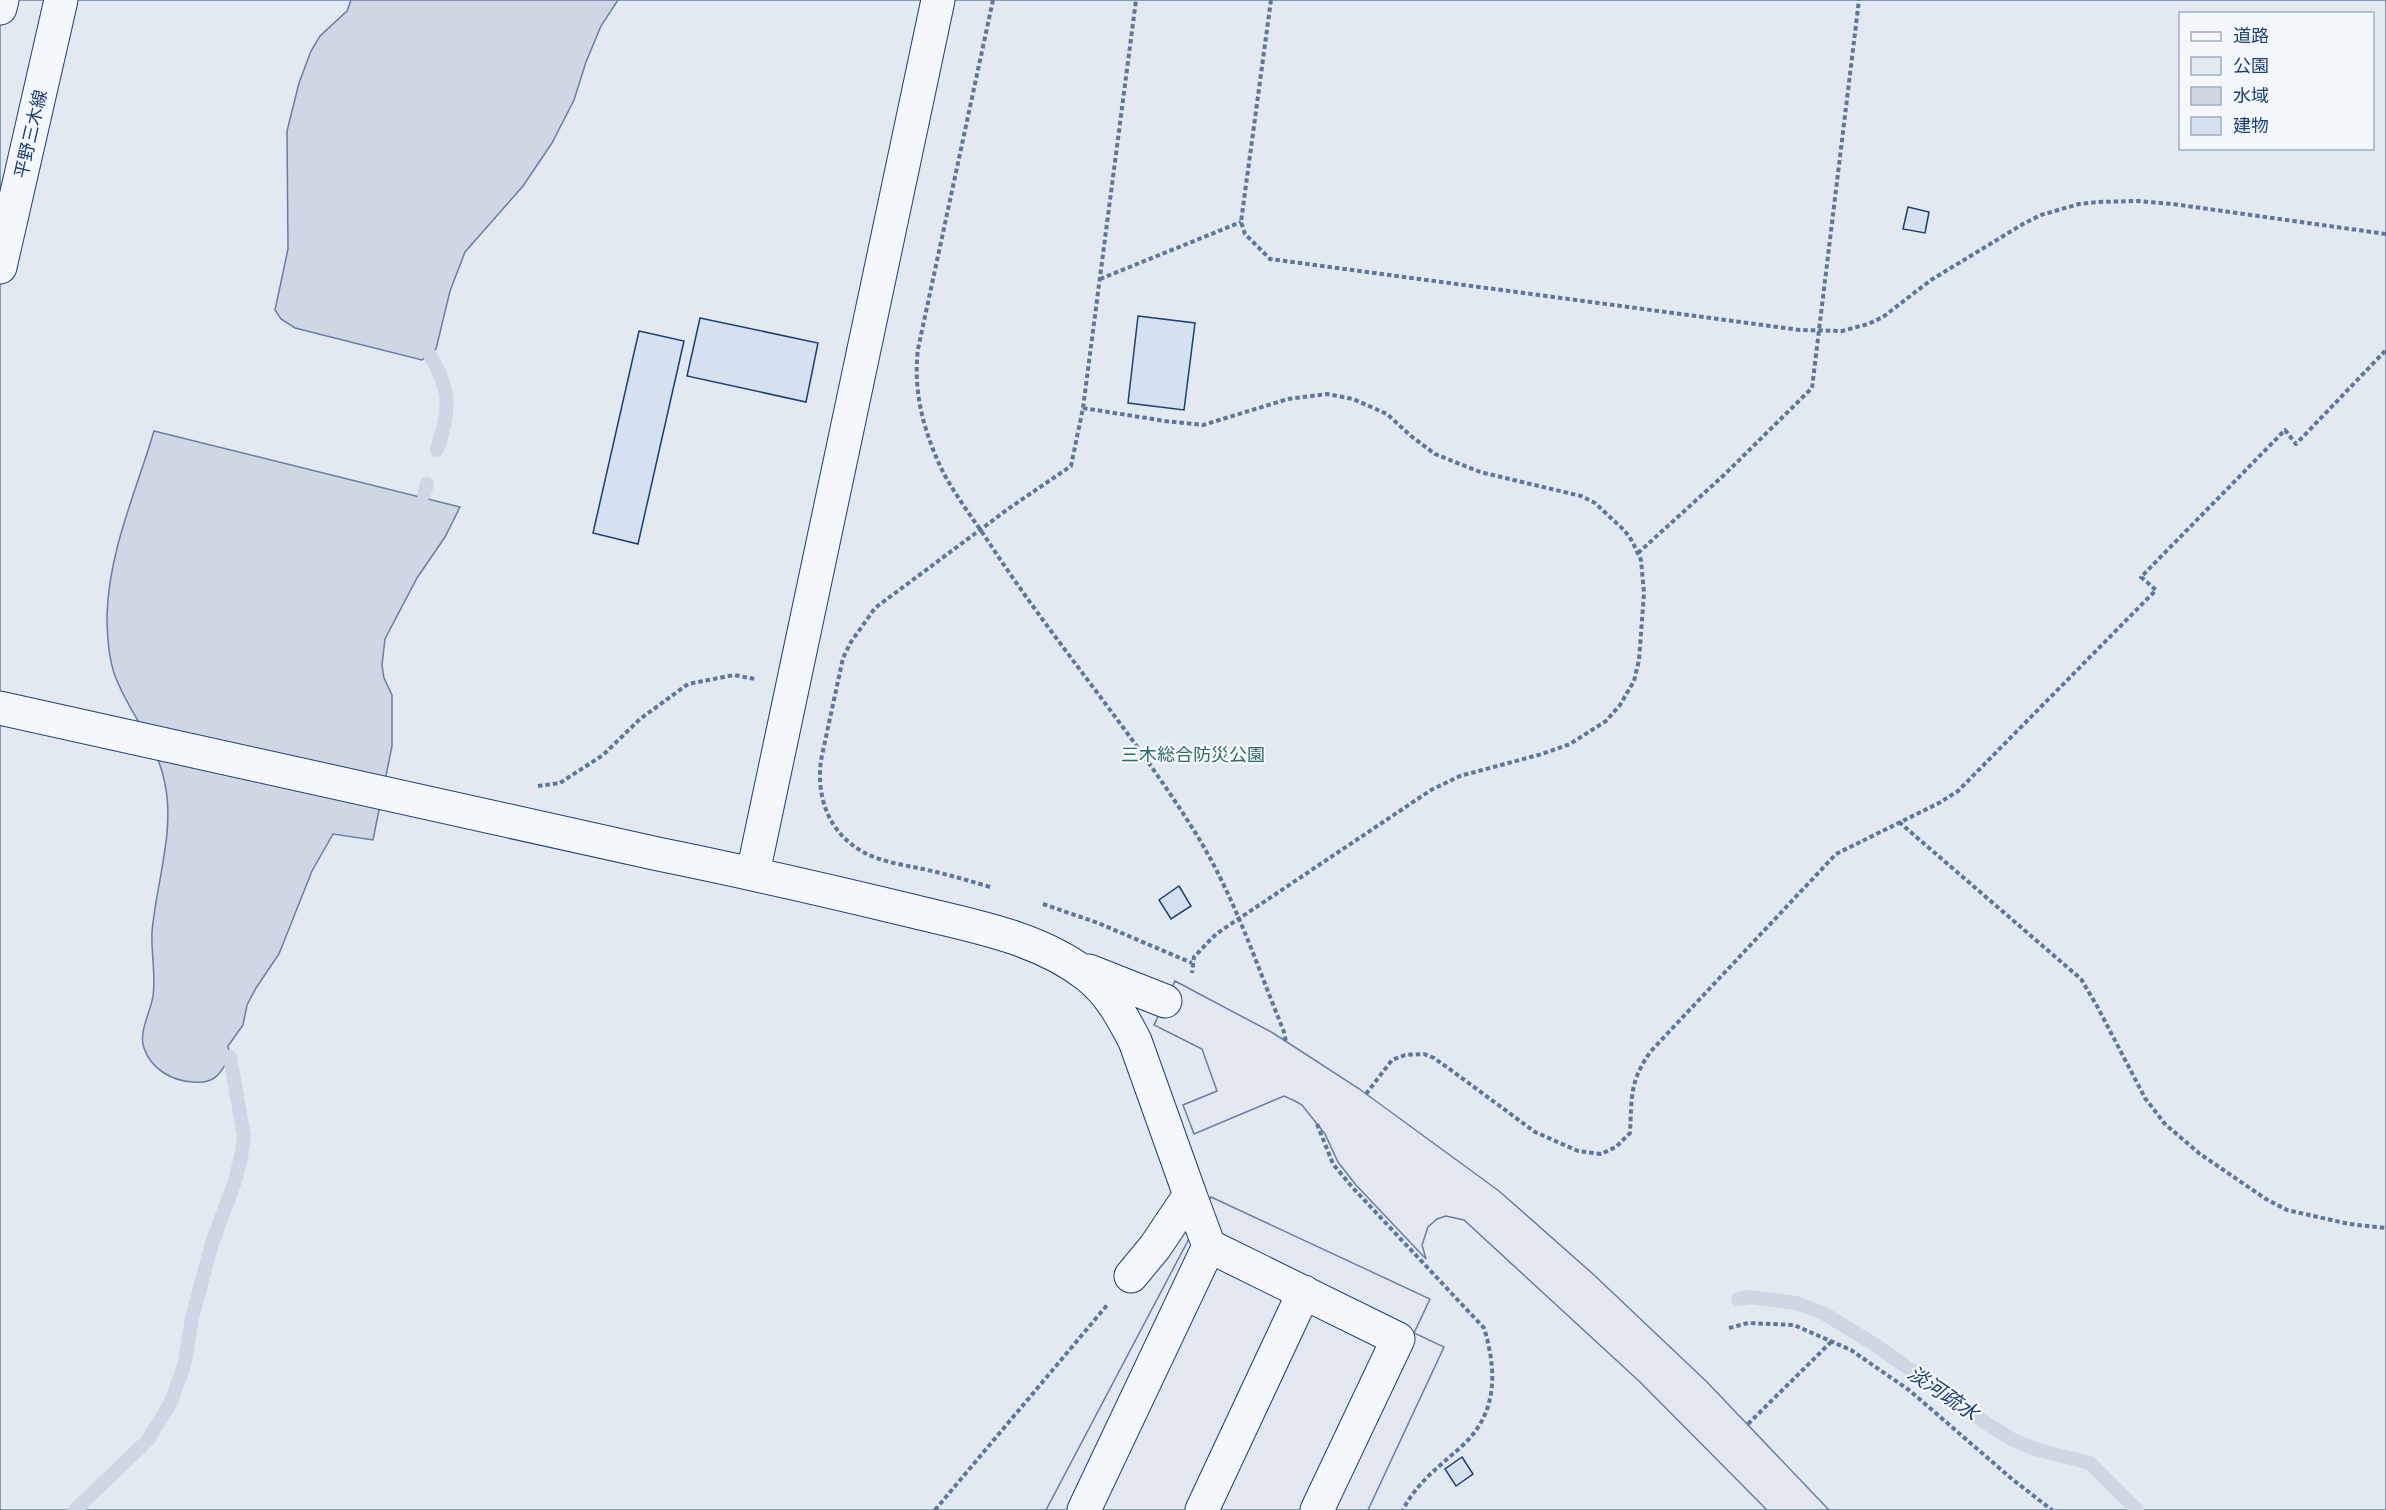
<svg xmlns="http://www.w3.org/2000/svg" width="2386" height="1510" viewBox="0 0 2386 1510" font-family="Figtree,'Noto Sans JP',sans-serif">
<style>
.green{fill:#e3e9f0;stroke:#687fa3;stroke-width:1.5;fill-rule:evenodd}
.parking{fill:#e3e8f0;stroke:#687fa3;stroke-width:1.5}
.water{fill:#cfd7e4;stroke:#687fa3;stroke-width:1.5}
.lines{fill:none;stroke-linecap:round;stroke-linejoin:round}
.stream{stroke:#cfd7e4;stroke-width:14}
.building{fill:#d5e0f0;stroke:#1d3f73;stroke-width:1.5}
.minor-casing{stroke:#1d3f73;stroke-width:35}
.major-casing{stroke:#1d3f73;stroke-width:35}
.path{stroke:#5e769c;stroke-width:4;stroke-dasharray:4.5 3;stroke-linecap:butt}
.minor{stroke:#f4f7fb;stroke-width:33}
.major{stroke:#f4f7fb;stroke-width:33}
.labels{text-anchor:middle;stroke-width:4.5;stroke-linejoin:round;paint-order:stroke}
.street-label{font-size:18px;fill:#1d3f73;stroke:#f4f7fb}
.park-label{font-size:18px;fill:#2c6c60;stroke:#f4f7fb}
.water-label{font-size:20px;font-style:italic;fill:#1d3f73;stroke:#f4f7fb}
</style>
<rect width="100%" height="100%" fill="#f4f7fb"/>
<path class="green" d="M0 0H2386V1510H0ZM2180 14H2372V148H2180Z"/>
<path class="parking" d="M1175 981 1273 1033 1358 1088 1499 1191 1593 1274 1707 1382 1829 1510H1767L1640 1382 1464 1220 1446 1216 1437 1219 1428 1227 1422 1245 1426 1259 1356 1185 1338 1162 1325 1134 1302 1105 1295 1101 1284 1096 1194 1134 1183 1105 1217 1091 1202 1049 1154 1025Z
M1211 1197 1430 1299 1414 1333 1444 1347 1368 1510H1046Z"/>
<path class="water" d="M351 0H618L601 26 586 62 574 100 552 143 523 186 465 252 450 291 436 349 422 360 295 328 281 319 275 310 288 249 287 131 299 83 311 51 320 36 347 11Z
M154 431 460 507 445 537 417 578 385 639 382 665 384 678 392 695V746L373 840 333 834 312 871 279 954 256 988 247 1005 243 1025 228 1046 230 1057C220 1074 215 1084 193 1082 172 1081 151 1069 144 1048 138 1033 151 1011 153 996 156 975 151 953 152 932 156 884 175 832 165 784 158 743 127 711 114 673 108 654 107 634 107 615 109 550 136 492 154 431Z"/>
<g class="lines">
<path class="stream" d="M430 355C452 393 450 409 437 450
M424 494 427 484
M1738 1299 1750 1297 1796 1303 1823 1313 1874 1344 1989 1425 2013 1440 2038 1450 2090 1463 2137 1510
M75 1510 148 1440 171 1402 185 1362 192 1318 212 1243 234 1184 241 1157 244 1136 230 1057"/>
</g>
<path class="building" d="M1908 207 1929 212 1925 233 1903 229Z
M1138 316 1195 323 1184 410 1128 403Z
M700 318 818 343 806 402 687 376Z
M639 331 684 341 638 544 593 533Z
M1179 886 1191 906 1171 919 1159 900Z
M1462 1457 1473 1474 1456 1486 1445 1469Z"/>
<g class="lines">
<g class="minor-casing">
<path id="minor" d="M0 708 658 854C742 871 825 890 908 910 968 925 1037 936 1087 975 1110 993 1122 1016 1135 1041L1190 1195 1155 1247 1131 1276
M753 873 938 0
M1089 971 1165 1001
M1190 1195 1209 1246 1398 1339 1317 1510
M1084 1510 1209 1246
M1202 1510 1304 1292"/>
</g>
<g class="major-casing">
<path id="major" d="M0 8 2 0
M0 267 61 0"/>
</g>
<path class="path" d="M993 0 918 349C913 391 923 429 941 468 954 494 974 520 990 544 1054 642 1131 730 1193 829 1233 892 1256 963 1284 1032L1286 1042
M1271 0 1241 222 1245 234 1270 259 1800 330 1842 331 1868 324 1883 317 1931 280 2023 224 2041 215 2079 204 2097 202 2137 201 2173 204 2386 234
M1100 279 1241 222
M1083 408 1165 421 1203 425 1288 399 1327 394 1353 399 1387 414 1411 436 1435 454 1480 472 1581 496 1595 503 1625 531 1632 541 1641 560 1644 593 1639 660 1634 681 1620 705 1606 721 1570 744 1542 754 1460 776 1431 790 1216 934 1194 957 1192 973
M1638 553 1724 475 1812 388 1859 0
M538 786 560 783 603 755 640 719 688 684 734 675 755 679
M1899 822 2081 979 2097 1006 2145 1098 2165 1124 2200 1154 2266 1199 2287 1210 2349 1224 2386 1228
M990 887C967 880 946 874 923 869 904 865 882 862 865 853 829 834 816 798 821 760L843 658 851 642 875 608 1008 509 1071 466 1083 408 1136 0
M1043 904 1098 923 1192 963
M1366 1094 1392 1060 1405 1055 1424 1054 1434 1058 1455 1073 1535 1132 1578 1151 1601 1154 1616 1147 1630 1133C1632 1097 1629 1082 1651 1051L1836 854 1939 803 1958 791 2156 590 2141 577 2285 430 2296 444 2386 350
M1317 1124 1333 1164 1353 1188 1484 1328C1497 1371 1498 1413 1462 1446 1440 1466 1416 1483 1403 1510
M1729 1328 1748 1323 1794 1325 1851 1350 1909 1390 2012 1479 2052 1510
M1748 1424 1833 1340
M935 1510 1108 1304"/>
<use href="#minor" class="minor"/>
<use href="#major" class="major"/>
</g>
<g class="labels">
<g class="street-label">
<text transform="translate(31 134) rotate(-77)" y="6">平野三木線</text>
</g>
<g class="park-label">
<text x="1193" y="761">三木総合防災公園</text>
</g>
<g class="water-label">
<text transform="translate(1943 1393) rotate(34)" y="7">淡河疏水</text>
</g>
</g>
<rect x="2179" y="12" width="195" height="138" fill="#f4f7fb" stroke="#9eadc5" stroke-width="1.5"/>
<rect x="2191" y="32" width="30" height="9" fill="#f4f7fb" stroke="#9eadc5" stroke-width="1.5"/>
<text x="2233" y="42" font-size="18" fill="#1d3f73">道路</text>
<rect x="2191" y="57" width="30" height="18" fill="#e3e9f0" stroke="#9eadc5" stroke-width="1.5"/>
<text x="2233" y="72" font-size="18" fill="#1d3f73">公園</text>
<rect x="2191" y="87" width="30" height="18" fill="#cfd7e4" stroke="#9eadc5" stroke-width="1.5"/>
<text x="2233" y="102" font-size="18" fill="#1d3f73">水域</text>
<rect x="2191" y="117" width="30" height="18" fill="#d5e0f0" stroke="#9eadc5" stroke-width="1.5"/>
<text x="2233" y="132" font-size="18" fill="#1d3f73">建物</text>
</svg>
